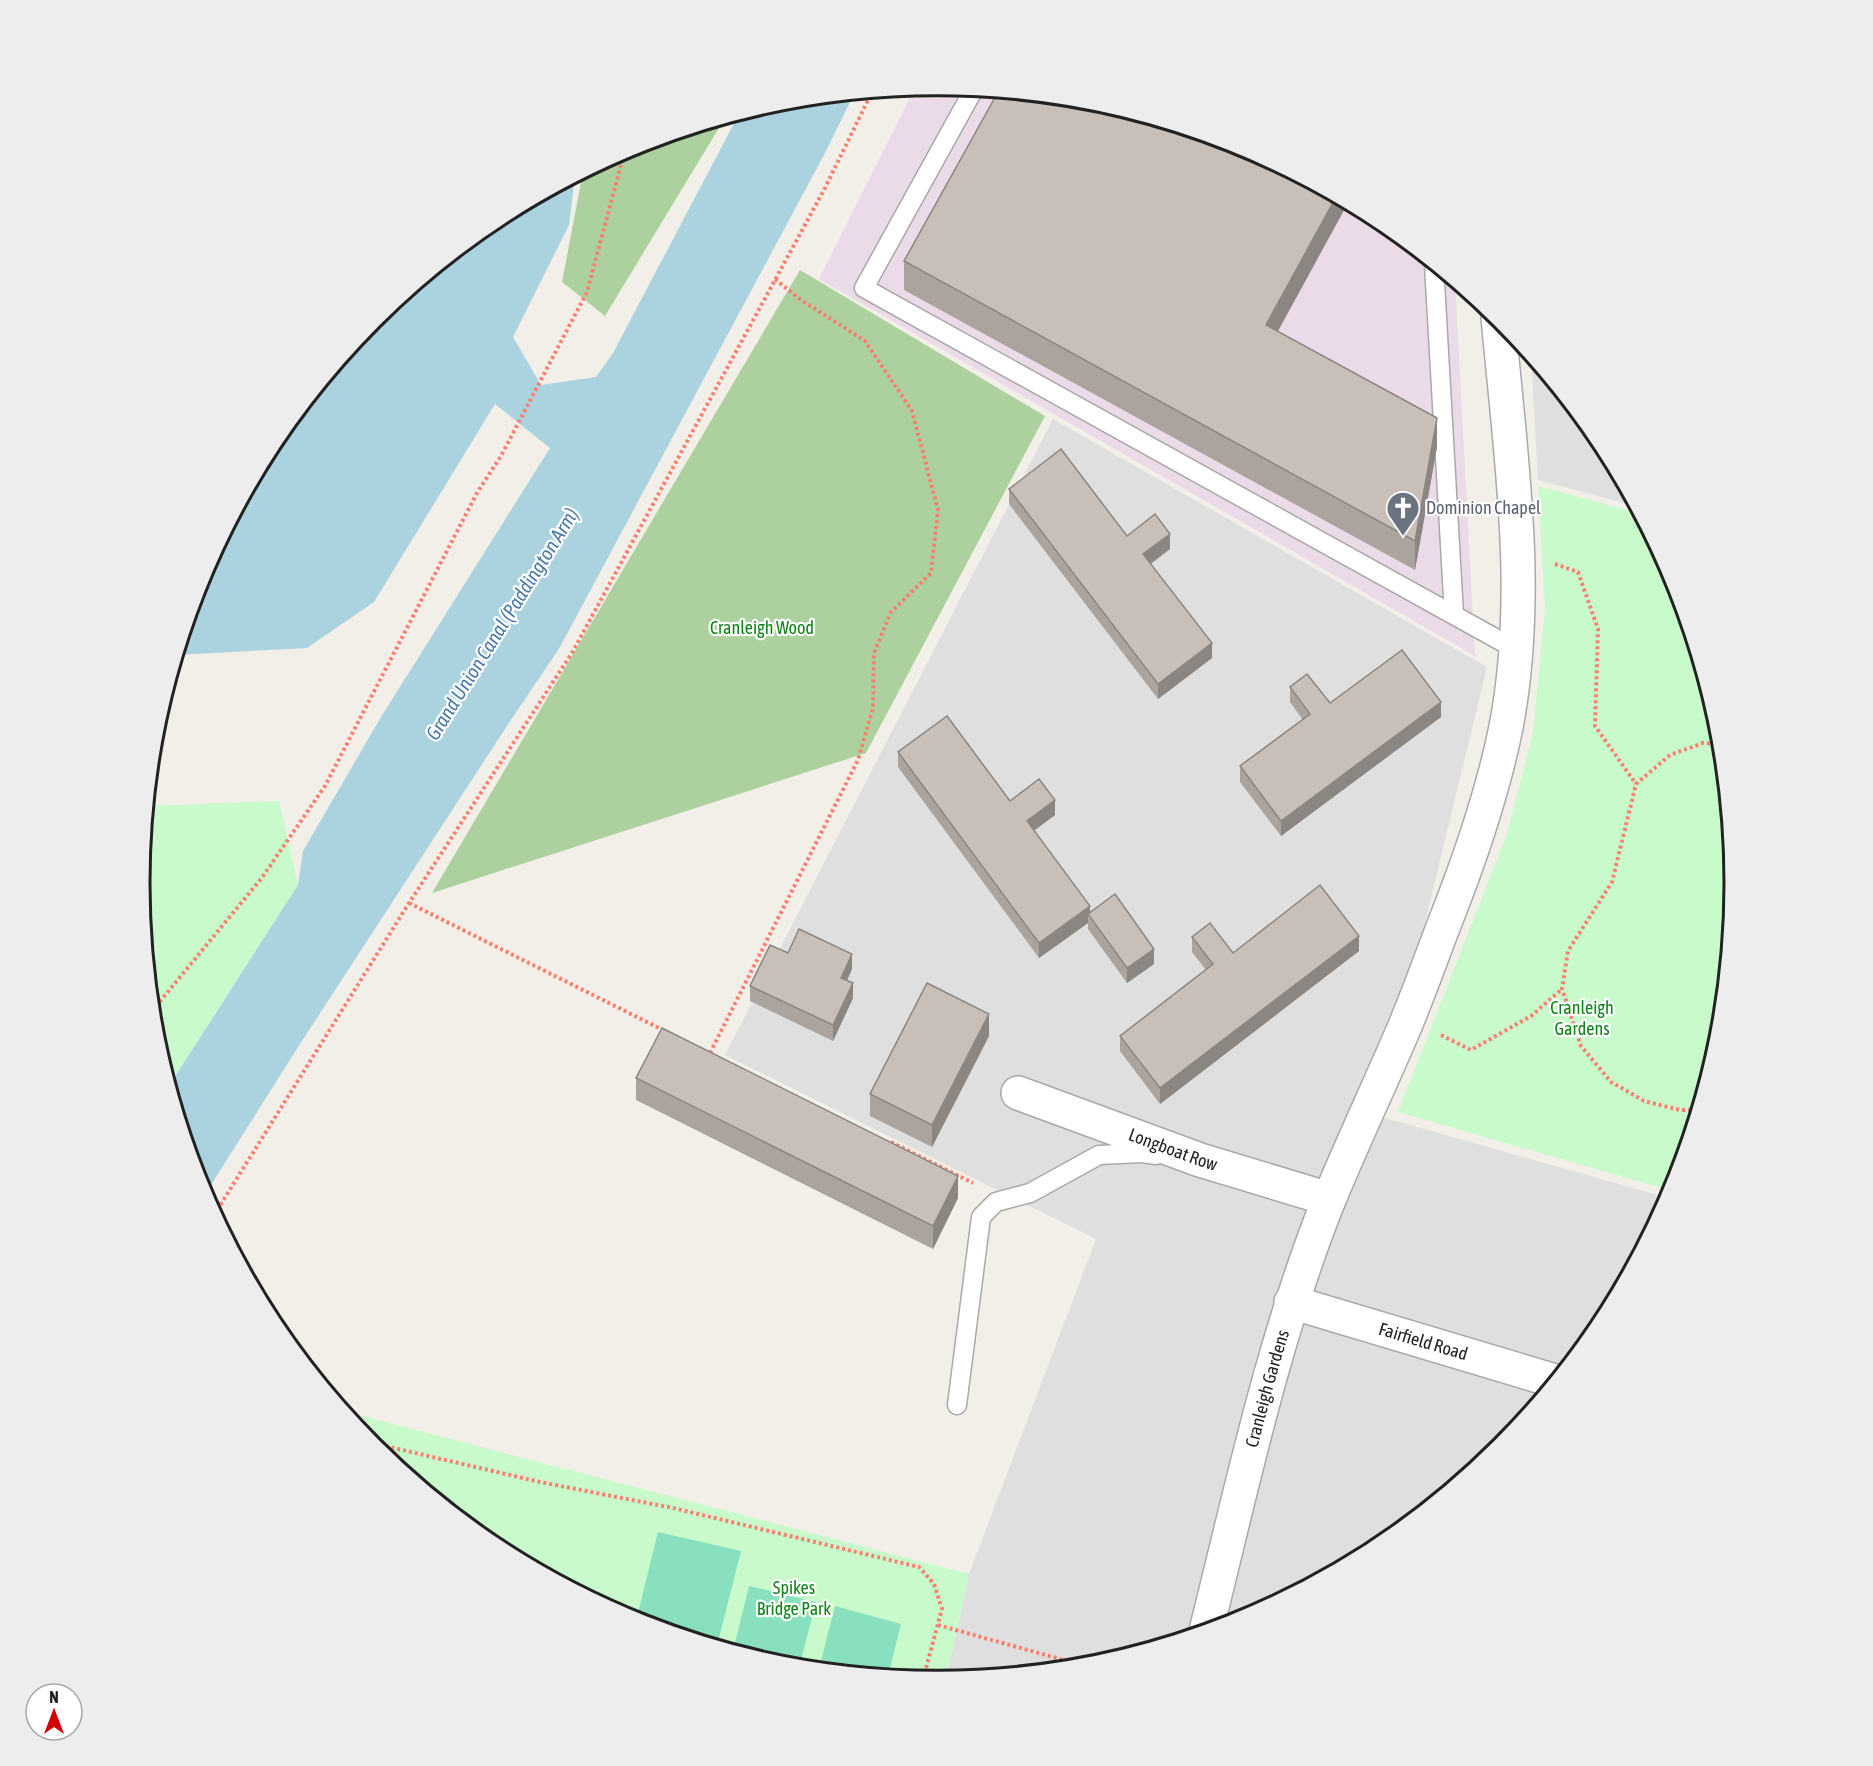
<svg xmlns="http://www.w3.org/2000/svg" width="1873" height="1766" viewBox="0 0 1873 1766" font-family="'Asap Condensed',sans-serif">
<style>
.residential{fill:#e0dfdf}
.industrial{fill:#ebdbe8}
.forest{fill:#add19e}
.park{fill:#c8facc}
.pitch{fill:#88e0be}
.water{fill:#aad3df}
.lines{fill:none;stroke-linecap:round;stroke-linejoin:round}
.service-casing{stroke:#a9a9a9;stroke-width:21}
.minor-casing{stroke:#a9a9a9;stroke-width:36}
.path{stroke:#fa8072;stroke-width:4;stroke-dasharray:3 3;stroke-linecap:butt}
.service{stroke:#fff;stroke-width:18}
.minor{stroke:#fff;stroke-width:33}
.wall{fill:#aba49e}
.shaded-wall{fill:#8b8681}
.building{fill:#c7bfb8;stroke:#8b8681;stroke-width:1.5}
.labels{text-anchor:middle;stroke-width:4.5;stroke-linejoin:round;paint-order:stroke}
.worship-label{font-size:18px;fill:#5b616d;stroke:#fff;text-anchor:start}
.park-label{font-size:18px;fill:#0c8416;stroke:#fff}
.street-label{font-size:18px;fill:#222;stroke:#fff}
.water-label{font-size:20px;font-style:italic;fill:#4a7aab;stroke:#fff}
.rim{fill:none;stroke:#222;stroke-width:3}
</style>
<rect width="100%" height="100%" fill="#f2efe9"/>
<path class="residential" d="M1531 357 1600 440 1635 506 1538 480Z
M1053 419 1487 667 1378 1116 1668 1198 1599 1326 1500 1447 1379 1546 1241 1620 1092 1665 946 1680 969 1574 1096 1239 725 1055Z"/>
<path class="industrial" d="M937 86 1092 101 1242 146 1380 220 1455 282 1475 656 819 279 915 88Z"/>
<path class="forest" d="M725 118 605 316 562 282 583 172 632 146Z
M800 270 1045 416 866 753 432 893Z"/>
<path class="park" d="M1538 486 1638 513 1673 578 1719 728 1734 883 1719 1039 1672 1191 1398 1112 1507 834 1533 732 1545 609Z
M279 801 298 885 169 1086 154 1038 139 883 147 806Z
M343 1411 969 1574 946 1680H936L781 1665 631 1620 493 1546 372 1447Z"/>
<path class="pitch" d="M658 1532 741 1551 717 1646 636 1621Z
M749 1586 816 1602 799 1667 781 1665 733 1651Z
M835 1606 901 1624 888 1676 819 1669Z"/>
<path class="water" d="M854 94 825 153 560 647 503 732 300 1044 204 1196 200 1188 169 1086 298 885 303 851 381 717 550 448 495 404 374 602 307 648 176 655 200 577 274 440 373 319 494 220 575 176 569 225 513 337 541 385 596 377 613 353 739 114 781 101Z"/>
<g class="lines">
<g class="service-casing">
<path id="service" d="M974 89 864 288 1515 649
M1434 265 1454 615
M957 1405 981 1217 996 1202 1030 1193 1099 1155 1142 1153 1156 1155"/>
</g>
<g class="minor-casing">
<g id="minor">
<path id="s1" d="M1018 1093 1200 1160 1329 1199"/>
<path id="s2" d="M1291 1302 1555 1381"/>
<path id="s3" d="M1206 1631C1242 1487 1273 1340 1328 1202 1352 1143 1380 1085 1405 1026 1420 990 1433 953 1447 917 1471 856 1493 792 1506 727 1532 592 1510 452 1498 317"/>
</g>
</g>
<path class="path" d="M1555 564 1578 572 1598 629 1595 726 1636 784
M409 903 663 1030
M152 1011 261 879 325 786 477 493 501 456 587 292 625 150
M1441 1035 1471 1050 1531 1016 1562 989
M710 1053 858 760 873 708 874 653 891 612 931 573 938 510 912 411 865 341 801 300 775 279
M1697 1110H1680L1644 1101 1611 1082 1581 1046 1562 989 1568 951 1612 882 1636 784 1670 755 1703 743 1720 744
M891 1142 973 1183
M214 1215 409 903 572 653 824 190 872 92
M368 1442 540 1482 673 1508 919 1567 934 1584 942 1609 923 1679
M938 1625 1085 1666"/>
<use href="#service" class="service"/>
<use href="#minor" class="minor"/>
</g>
<path class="wall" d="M904 261 1278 331 1437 447 1415 570 904 290Z
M1009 489 1127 536 1170 549 1151 564 1212 658 1158 699 1009 504Z
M1290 687 1330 703 1441 717 1281 836 1240 782V766L1303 720 1290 702Z
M898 752 1010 801 1055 815 1034 830 1090 912 1154 964 1127 983 1088 929V923L1039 958 898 767Z
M1192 937 1233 953 1359 951 1160 1104 1120 1051V1036L1206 970 1192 952Z
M852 969 847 981 853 998 833 1041 750 1001V986Z
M989 1036 932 1147 870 1116V1094Z
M636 1078 958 1198 933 1249 636 1100Z"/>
<path class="shaded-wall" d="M1336 197 1348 203 1266 353V325Z
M1437 418V447L1415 570V541Z
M1170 534V549L1143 569V554Z
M1212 643V658L1158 699V684Z
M1441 702V717L1281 836V821Z
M1055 800V815L1027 836V821Z
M1090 906V917L1088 914V923L1039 958V943Z
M1359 936V951L1160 1104V1088Z
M1154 949V964L1127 983V968Z
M852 954V969L841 993V978Z
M853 983V998L833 1041V1025Z
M989 1014V1036L932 1147V1125Z
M958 1176V1198L933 1249V1226Z"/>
<path class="building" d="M998 92 1092 101 1242 146 1336 197 1266 325 1437 418 1415 541 904 261Z
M1061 449 1127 536 1155 514 1170 534 1143 554 1212 643 1158 684 1009 489Z
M1402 650 1441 702 1281 821 1240 766 1310 714 1290 687 1307 674 1330 703Z
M947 716 1010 801 1039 779 1055 800 1027 821 1090 906 1039 943 898 752Z
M1320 885 1359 936 1160 1088 1120 1036 1213 964 1192 937 1210 923 1233 953Z
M1115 894 1154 949 1127 968 1088 914Z
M799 929 852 954 841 978 853 983 833 1025 750 986 770 945 788 953Z
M927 983 989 1014 932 1125 870 1094Z
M662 1028 958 1176 933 1226 636 1078Z"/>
<defs>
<g id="church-pin" transform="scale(1.725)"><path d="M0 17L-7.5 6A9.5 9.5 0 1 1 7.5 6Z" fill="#6b7280" stroke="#fff"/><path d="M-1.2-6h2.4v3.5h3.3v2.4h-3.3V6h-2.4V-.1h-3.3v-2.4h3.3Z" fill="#fff"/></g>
</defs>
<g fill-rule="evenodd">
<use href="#church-pin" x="1403" y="508"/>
</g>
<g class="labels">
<g class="worship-label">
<text x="1426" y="514">Dominion Chapel</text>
</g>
<g class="park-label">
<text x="762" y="634">Cranleigh Wood</text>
<text x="1582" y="1014">Cranleigh<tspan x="1582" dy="21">Gardens</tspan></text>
<text x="794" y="1594">Spikes<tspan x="794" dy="21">Bridge Park</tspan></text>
</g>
<g class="street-label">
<text dy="6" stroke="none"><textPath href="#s1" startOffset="165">Longboat Row</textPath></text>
<text dy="6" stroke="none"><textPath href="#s2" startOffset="138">Fairfield Road</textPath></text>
<text dy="6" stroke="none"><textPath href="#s3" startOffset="250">Cranleigh Gardens</textPath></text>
</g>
<g class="water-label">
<text transform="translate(502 624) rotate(-58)" y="7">Grand Union Canal (Paddington Arm)</text>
</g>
</g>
<path d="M0 0H1873V1766H0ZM150 883a787 787 0 1 1 1574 0a787 787 0 1 1-1574 0Z" fill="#ededed" fill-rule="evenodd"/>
<path class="rim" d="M150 883a787 787 0 1 1 1574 0a787 787 0 1 1-1574 0Z"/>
<g transform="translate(54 1712)"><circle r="28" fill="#ffffff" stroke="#a7a7a7" stroke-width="1.5"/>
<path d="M0-4.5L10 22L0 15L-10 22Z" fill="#d40000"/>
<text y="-9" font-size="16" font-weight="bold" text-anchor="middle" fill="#222222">N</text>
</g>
</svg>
